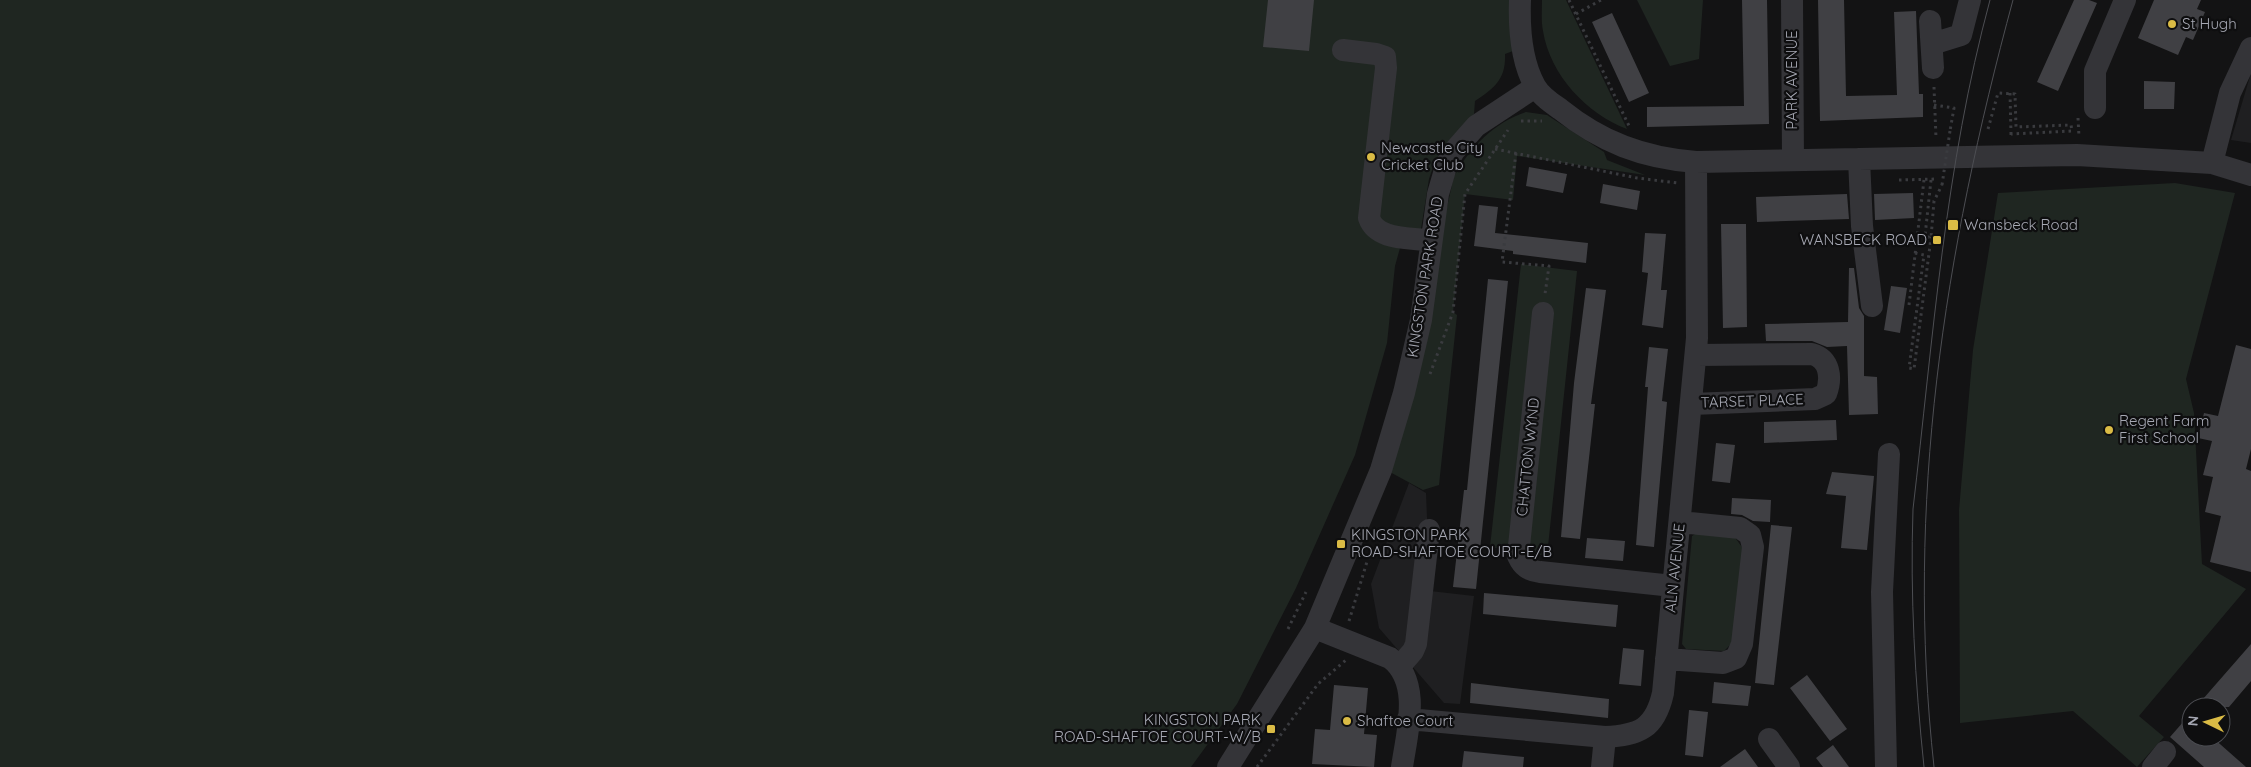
<svg xmlns="http://www.w3.org/2000/svg" width="2251" height="767" viewBox="0 0 2251 767" font-family="Quicksand,sans-serif">
<style>
.built{fill:#1f1f21}
.green{fill:#1f2621}
.building{fill:#404044}
.lines{fill:none;stroke-linecap:round;stroke-linejoin:round}
.path{stroke:#3a3b3f;stroke-width:3;stroke-dasharray:2.5 4;stroke-linecap:butt}
.minor{stroke:#343438;stroke-width:22}
.tram{stroke:#4d4e53;stroke-width:1}
.path-bridge{stroke:#3a3b3f;stroke-width:3;stroke-dasharray:2.5 4;stroke-linecap:butt}
.poi-dot{fill:#dabb45;stroke:#0e0e0f;stroke-width:2}
.labels{text-anchor:middle;stroke-width:4.5;stroke-linejoin:round;paint-order:stroke}
.poi-label{font-size:15px;fill:#a6a8b3;stroke:#0e0e0f;text-anchor:start}
.street-label{font-size:15px;fill:#a6a8b3;stroke:#0e0e0f}
</style>
<rect width="100%" height="100%" fill="#131314"/>
<path class="built" d="M2251 73V143L2231 140Z
M1409 483 1426 493 1430 591 1474 596 1460 704 1444 703 1379 628 1371 584Z"/>
<path class="green" d="M0 0H1511L1513 51 1505 54C1506 79 1495 88 1475 101L1474 114 1447 143 1435 161 1429 179 1421 229 1405 230 1395 266 1387 343 1355 455 1296 588 1237 704 1191 767H0Z
M1542 0H1566L1627 129C1587 114 1550 75 1543 31 1541 21 1542 10 1542 0Z
M1637 0H1703L1699 59 1670 66Z
M1526 112 1547 115 1604 152 1607 160 1645 175 1517 156 1513 200 1465 194 1453 312 1457 315 1439 485 1423 490 1388 471 1454 176C1471 147 1493 123 1526 112Z
M2175 183 2235 193 2186 379 2194 413 2202 564 2246 589 2139 716 2164 737 2137 767 2073 711 1960 723 1959 510 1973 350 1998 193Z
M1521 264 1577 271 1547 556 1490 547Z
M1697 533 1734 536 1744 550 1735 640 1724 651 1686 649 1682 644 1692 536Z"/>
<path class="building" d="M1268 0H1314L1309 51 1263 47Z
M1742 0H1767L1769 124 1647 127V107L1744 106Z
M1818 0H1844L1846 96 1897 95 1894 12 1916 11 1919 94H1923V117L1820 121Z
M2074 0H2089L2097 3 2058 91 2037 82Z
M2154 0H2201L2197 9 2205 12 2193 40 2186 37 2178 55 2138 38Z
M1612 13 1649 93 1629 102 1592 22Z
M2144 81 2175 82 2174 109H2144Z
M1529 167 1567 174 1563 193 1526 186Z
M1603 184 1640 191 1637 210 1600 203Z
M1913 193 1914 218 1875 220 1874 194Z
M1847 194 1849 219 1757 222 1756 197Z
M1479 205 1498 207 1495 233 1588 243 1586 263 1513 254V251L1474 246Z
M1721 224H1746L1747 327 1723 328Z
M1645 233 1666 234 1661 290H1667L1663 328 1642 325 1648 273 1642 272Z
M1849 268H1854L1859 308 1864 316V376L1877 377 1878 414 1849 415 1847 346 1827 347 1812 341H1766L1765 324 1848 322Z
M1488 279 1508 281 1476 589 1453 587 1464 490H1467Z
M1891 286 1907 288 1900 333 1884 330Z
M1586 288 1606 290 1591 404H1595L1580 539 1561 537 1574 383Z
M2236 345 2251 349V449L2246 469 2251 471V572L2210 562 2221 516 2205 512 2213 477 2203 475 2212 441 2198 438 2204 413 2218 416Z
M1649 347 1668 349 1662 401 1667 402 1654 547 1636 545 1648 387H1645Z
M1836 420 1837 440 1764 443V422Z
M1716 443 1735 445 1730 483 1712 481Z
M1832 472 1874 476 1867 550 1841 548 1846 496 1826 494Z
M1732 498 1771 500 1770 522 1753 521 1742 515 1731 514Z
M1771 525 1792 527 1774 685 1755 683Z
M1587 538 1625 541 1623 561 1585 558Z
M1484 593 1618 605 1616 627 1483 614Z
M2251 644V681L2229 707H2196Z
M1623 648 1644 650 1641 686 1619 684Z
M1807 675 1847 729 1830 741 1790 688Z
M1714 682 1751 686 1748 706 1712 703Z
M1471 683 1609 699 1608 718 1470 703Z
M1334 685 1368 688 1364 734 1377 735 1374 767 1312 764 1315 729 1330 730Z
M1689 710 1708 712 1703 757 1685 755Z
M2191 713V737H2212L2246 767H2204L2170 737Z
M1833 745 1849 767H1823L1816 758Z
M1745 749 1758 767H1720Z
M1464 751 1524 757 1523 767H1462Z"/>
<g class="lines">
<path class="path" d="M1569 0 1630 128
M1576 14 1601 0
M1934 87 1936 138
M2010 93 2011 134
M1934 105 1954 108 1950 131
M2078 118 2079 137
M1521 121H1542
M1988 129 1998 93 2015 94 2016 127 2071 125 2072 131 2011 134V136
M1495 149 1637 178 1678 183
M1516 153 1502 262 1549 266 1545 294
M1899 180 1937 179
M1931 180 1925 236 1931 238 1934 201 1942 185
M1915 253 1924 255 1909 368 1914 369 1931 238 1938 239
M1909 305 1924 180
M1430 374 1453 312 1465 194 1508 130
M1349 621 1369 555
M1288 629 1306 592
M1257 767 1318 684 1346 660"/>
<path class="minor" d="M1520 0C1519 27 1521 61 1535 86 1540 95 1551 103 1560 109 1601 142 1643 158 1696 162L2077 155 2212 163 2251 175
M1792 0 1793 160
M1930 21 1933 68
M1932 44 1961 35 1970 0
M1343 50 1376 54 1385 57 1386 68 1369 218C1377 241 1410 237 1431 241
M2095 108V71L2125 0
M1859 159 1862 226 1872 306
M2212 163 2230 93 2251 48
M1543 313 1518 556C1523 567 1528 570 1540 572L1673 586
M1692 404 1815 399 1826 394C1832 378 1830 359 1812 354L1696 355
M1315 628 1390 658C1422 682 1407 732 1402 767
M1666 659 1723 663 1736 658 1742 644 1753 547 1750 535 1740 528 1680 522
M1400 666 1413 651 1416 644 1429 530
M1408 719 1605 737C1639 735 1655 729 1663 693L1697 338 1696 162
M1769 739 1789 767
M1228 767 1315 628 1381 470 1404 393 1421 320 1438 194 1447 163 1454 151 1476 126 1535 87
M1602 767 1605 737
M1886 767 1882 592 1889 454
M2153 767 2165 752"/>
<path class="tram" d="M1924 767C1915 681 1910 596 1913 509 1933 339 1945 166 1990 0
M1934 767C1905 503 1944 254 2013 0"/>
<path class="path-bridge" d="M1942 185 1950 131"/>
</g>
<g class="poi-dot">
<circle cx="2172" cy="24" r="5"/>
<circle cx="1371" cy="157" r="5"/>
<rect x="1947" y="219" width="12" height="12" rx="2.5"/>
<rect x="1932" y="235" width="10" height="10" rx="2.5"/>
<circle cx="2109" cy="430" r="5"/>
<rect x="1336" y="539" width="10" height="10" rx="2.5"/>
<circle cx="1347" cy="721" r="5"/>
<rect x="1266" y="724" width="10" height="10" rx="2.5"/>
</g>
<g class="labels">
<g class="poi-label">
<text x="2182" y="29">St Hugh</text>
<text x="1381" y="153">Newcastle City<tspan x="1381" dy="17">Cricket Club</tspan></text>
<text x="1964" y="230">Wansbeck Road</text>
<text x="1927" y="245" text-anchor="end">WANSBECK ROAD</text>
<text x="2119" y="426">Regent Farm<tspan x="2119" dy="17">First School</tspan></text>
<text x="1351" y="540">KINGSTON PARK<tspan x="1351" dy="17">ROAD-SHAFTOE COURT-E/B</tspan></text>
<text x="1261" y="725" text-anchor="end">KINGSTON PARK<tspan x="1261" dy="17">ROAD-SHAFTOE COURT-W/B</tspan></text>
<text x="1357" y="726">Shaftoe Court</text>
</g>
<g class="street-label">
<text transform="translate(1792 80) rotate(-90)" y="5">PARK AVENUE</text>
<text transform="translate(1425 277) rotate(-81)" y="5">KINGSTON PARK ROAD</text>
<text transform="translate(1752 401) rotate(-2)" y="5">TARSET PLACE</text>
<text transform="translate(1528 457) rotate(-84)" y="5">CHATTON WYND</text>
<text transform="translate(1675 568) rotate(-84)" y="5">ALN AVENUE</text>
</g>
</g>
<g transform="translate(2206 722) rotate(275)"><circle r="24" fill="#0e0e0f" stroke="#4b4c51"/>
<path d="M0-4L9 19L0 12L-9 19Z" fill="#dabb45"/>
<text y="-8" font-size="14" font-weight="bold" text-anchor="middle" fill="#a6a8b3">N</text>
</g>
</svg>
